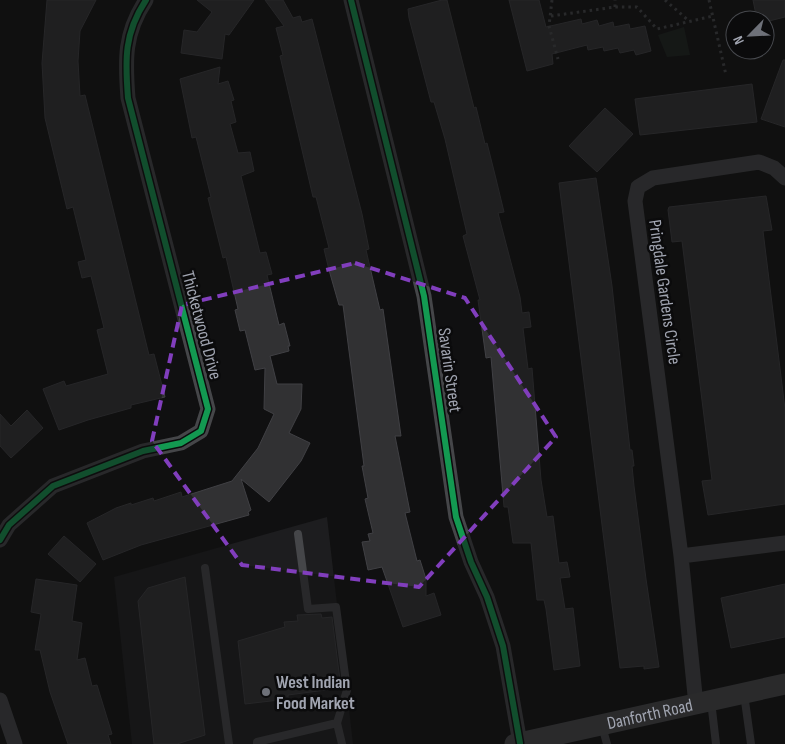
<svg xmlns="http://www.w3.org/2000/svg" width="785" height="744" viewBox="0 0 785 744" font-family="'Sofia Sans Condensed',sans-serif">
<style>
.built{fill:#1d1d1f}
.green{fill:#1c221e}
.building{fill:#313133;stroke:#404044}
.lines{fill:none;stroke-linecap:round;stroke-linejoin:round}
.path{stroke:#46474b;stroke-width:3;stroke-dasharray:2.5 4;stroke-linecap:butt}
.lane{stroke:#454649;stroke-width:8}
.street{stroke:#454649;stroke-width:15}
.secondary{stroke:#494a4d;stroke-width:21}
.cycleway-casing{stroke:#0b0b0c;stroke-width:9}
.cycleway{stroke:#139951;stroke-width:6}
.marked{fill:none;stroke:#813ebd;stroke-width:4;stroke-dasharray:10 6;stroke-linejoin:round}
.poi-dot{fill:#6e7179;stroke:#0b0b0c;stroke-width:2}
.labels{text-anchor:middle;stroke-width:5;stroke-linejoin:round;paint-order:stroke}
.street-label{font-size:18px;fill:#a1a5b1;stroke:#0b0b0c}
.poi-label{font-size:18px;font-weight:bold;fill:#a1a5b1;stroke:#0b0b0c;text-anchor:start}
</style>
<rect width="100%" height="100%" fill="#101011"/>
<path class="built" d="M327 517 353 744H132L114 577Z"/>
<path class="green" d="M684 27 690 55 667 57 658 35Z"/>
<path class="building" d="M47 0H96L80 31 78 61 80 96 85 95 149 355 154 354 165 397 131 405V408L88 420 59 430 43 389 64 381 66 386 108 374 97 330 104 328 91 276 82 278 78 262 86 260 73 207 67 209 45 118 42 63Z
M197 0H254L229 35 225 34 222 59 181 53 184 30 197 32 212 12Z
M265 0H283L293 18 300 16 302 22 312 19 362 214 369 249 366 250 380 310 383 309 401 436H395L410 512 405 513 417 561 420 560 426 579V596L434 593 441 615 403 627 382 567 368 570 362 542 370 541 368 534 373 533 365 499 368 498 362 466H364L343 305H339L329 270 324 249 329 248 316 197H313L280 56 283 55 276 28 284 26Z
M442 0H447L474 108 476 107 485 144 487 143 496 179 504 212 498 213 520 297 522 313 529 312 531 327 523 328 528 369 532 368 541 480 547 517 553 516 559 563 567 562 570 577 560 578 565 609 573 608 580 666 554 670 546 609 544 600H537L531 543H513L508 507H504L491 357 486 358 478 300H480L463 236 467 234 445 139 434 102H431L409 18 408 9Z
M509 0H539L546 27 581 19 582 24 597 20 599 26 613 22 614 27 629 24 630 29 645 26 651 51 636 55 634 50 620 53 618 48 604 51 603 47 588 50 587 45 552 54 553 64 527 71Z
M753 0H785V17L765 22V20H757Z
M783 60H785V127L761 119Z
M220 67 218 84 228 81 234 100 231 101 236 122 230 124 238 153 250 152 254 171 241 176 260 253 266 252 272 274 267 275 279 325 284 323 290 346H288L289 351 270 356 277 384H302L301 409 289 433 310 443 301 461 269 502 241 479 251 510 248 512 249 515 141 545 103 560 87 523 116 508 131 503V505L153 498 154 501 181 492 182 497 232 481 258 448 274 414 264 409 265 368 255 370 245 330 240 331 235 310 238 309 226 257 223 258 208 198 211 197 196 137 192 138 180 79Z
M752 84 757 122 640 135 635 99Z
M605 108 633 134 597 172 569 146Z
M596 178 612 286 630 450H632L634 466H632L634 486 646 579 659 667 644 669V666L620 668 559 183Z
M766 196 772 230 763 231 785 409V504L708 515 702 481 712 480 682 241 672 242 668 210 669 207Z
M27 410 43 428 11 458 0 446V414L11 426Z
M64 536 96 564 80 582 48 554Z
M185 577 205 735 177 744H154L138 601 148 588Z
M36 579 77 585 72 621 82 623 77 660 85 658 92 686 97 685 112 734 108 735 111 744H68L50 692 40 650H35L41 614 31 612Z
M785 584V637L731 648 721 598Z
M321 614 322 618 332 617 341 688 288 695V699L245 704 238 641 285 627 284 622 298 621 297 615Z"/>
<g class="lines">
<path class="path" d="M552 0 549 26 558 59
M665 0 689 21
M709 0 726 75
M615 7V0
M551 16 615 7H637L657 29 713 16"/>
<path class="lane" d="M298 534 308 609 336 607 347 690 337 723
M205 568 229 744
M744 694 751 744
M711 701 716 744
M602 726 607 744
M257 744V742L337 723 342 744"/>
<path class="street" d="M351 0 424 296 456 517 471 562 487 597 503 646 520 743
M0 540 9 525 53 486 143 451 181 443 201 431 208 409 128 98C125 60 124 33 146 0
M681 556 785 543
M0 700 15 744
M696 705 681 556 635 201 638 187 653 178 759 162 774 168 785 178"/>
<path class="secondary" id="s1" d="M515 744 785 684"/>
<g class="cycleway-casing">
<path id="cycleway" d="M351 0 424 296 456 517 471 562 487 597 503 646 520 743
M0 540 9 525 53 486 143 451 181 443 201 431 208 409 128 98C125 60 124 33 146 0"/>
</g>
<use href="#cycleway" class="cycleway"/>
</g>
<path d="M0 0H785V744H0ZM355 263 465 298 556 437 419 587 242 565 152 441 182 305Z" fill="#101011" fill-opacity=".55" fill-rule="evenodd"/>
<path class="marked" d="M355 263 465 298 556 437 419 587 242 565 152 441 182 305Z"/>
<circle class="poi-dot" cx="266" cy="692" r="5"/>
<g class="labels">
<g class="street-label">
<text transform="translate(665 292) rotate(82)" y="6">Pringdale Gardens Circle</text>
<text transform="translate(202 325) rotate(75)" y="6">Thicketwood Drive</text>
<text transform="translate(450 370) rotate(82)" y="6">Savarin Street</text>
<text dy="6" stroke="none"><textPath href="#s1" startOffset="138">Danforth Road</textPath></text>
</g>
<g class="poi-label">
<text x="276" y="688">West Indian<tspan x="276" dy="21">Food Market</tspan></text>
</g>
</g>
<g transform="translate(750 35) rotate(246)"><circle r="24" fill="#0b0b0c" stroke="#47494e"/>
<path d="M0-4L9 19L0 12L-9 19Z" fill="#6e7179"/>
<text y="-8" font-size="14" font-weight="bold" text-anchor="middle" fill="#a1a5b1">N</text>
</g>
</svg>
